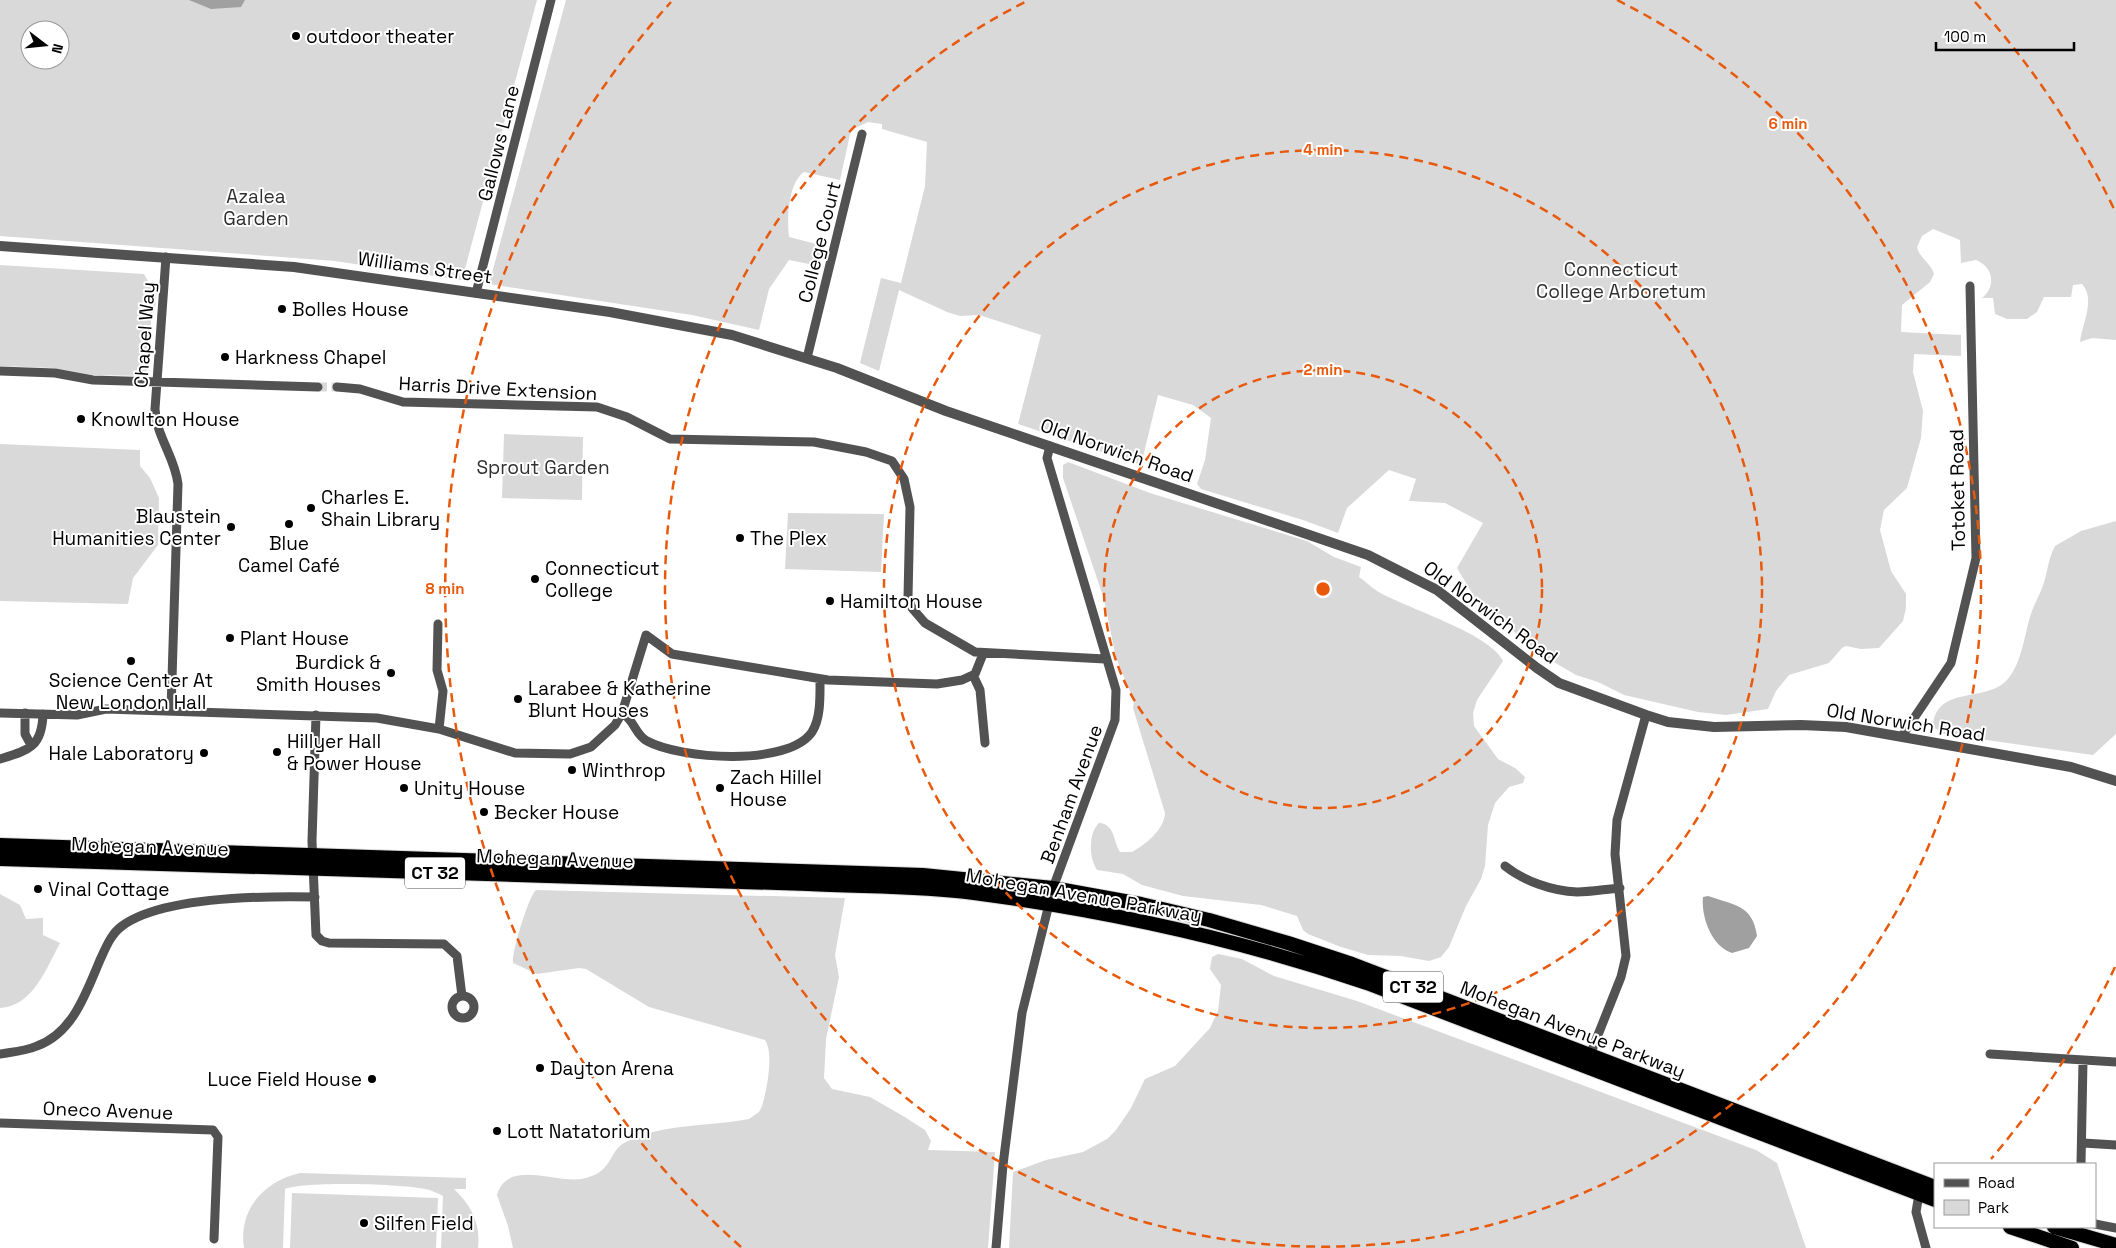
<svg xmlns="http://www.w3.org/2000/svg" width="2116" height="1248" viewBox="0 0 2116 1248" font-family="'Space Grotesk',sans-serif">
<style>
.green{fill:#d9d9d9;fill-rule:evenodd}
.water{fill:#a0a0a0}
.lines{fill:none;stroke-linecap:round;stroke-linejoin:round}
.minor-tunnel{stroke:#d9d9d9;stroke-width:9;stroke-dasharray:9 4.5;stroke-linecap:butt}
.trunk-casing{stroke:#dbdbdb;stroke-width:16}
.minor{stroke:#525252;stroke-width:9}
.tertiary{stroke:#525252;stroke-width:10}
.trunk{stroke:#000;stroke-width:14}
.ring{fill:none;stroke:#e8590c;stroke-width:2.5;stroke-dasharray:9 6}
.poi-dot{fill:#000;stroke:#fff;stroke-width:2}
.labels{text-anchor:middle;stroke-width:4;stroke-linejoin:round;paint-order:stroke}
.shield{fill:#fff;stroke:#4c4c4c;stroke-width:1}
.shield-label{font-size:18px;font-weight:bold;fill:#000}
.poi-label{font-size:19px;fill:#000;stroke:#fff;text-anchor:start}
.street-label{font-size:19px;fill:#000;stroke:#fff}
.park-label{font-size:19px;fill:#303030;stroke:#fff}
.centre{fill:#e8590c;stroke:#fff;stroke-width:2.5}
.ring-label{font-size:15px;text-anchor:middle;font-weight:bold;fill:#e8590c;stroke:#fff;stroke-width:4;stroke-linejoin:round;paint-order:stroke}
</style>
<rect width="100%" height="100%" fill="#fff"/>
<path class="green" d="M0 0H537L462 280 335 261 0 236ZM30 30H60V60H30Z
M566 0H2116V340L2092 338 2080 342C2082 324 2096 299 2082 284L2073 285 2071 297H2044L2037 312 2027 319H2007L1995 314 1993 298H1982C1996 287 1994 267 1976 260L1961 263 1960 240 1933 229 1922 236 1917 247C1920 259 1931 263 1934 274L1930 282 1902 305 1901 332 1961 335V356L1914 354 1913 372 1923 411 1921 438 1907 488 1884 510 1880 530 1891 571 1906 594V608L1903 621 1879 648 1861 649 1846 646 1842 648 1829 663 1789 675 1776 691 1768 709 1726 715 1698 712 1624 695 1598 682 1576 675 1540 654 1475 598 1457 568 1483 523 1445 503 1409 501 1416 479 1389 470 1347 508 1338 533 1303 520 1201 489 1197 484 1205 460 1211 418 1193 405 1158 395 1141 465 1018 424 1041 335 979 315 960 316 947 312 899 290 879 371 860 363 881 278 901 283 925 186 927 142 882 129V124L868 122 851 130 840 180 804 172C788 183 787 219 789 237L824 246 819 266 789 260 769 289 759 330 692 315 489 284Z
M0 265 144 274 150 285 157 288 155 310 150 314 151 323 146 376 92 375 53 368 0 366Z
M504 434 583 437 582 500 502 498Z
M0 444 140 450V466L150 478 159 498 158 545 133 578 128 604 0 601Z
M1068 462 1150 493 1307 541 1334 557 1361 567 1359 577C1365 581 1371 587 1377 591 1403 607 1492 634 1503 661L1477 700 1473 713 1474 726 1498 759 1515 768 1525 777 1523 783 1509 787 1495 803 1488 825 1485 866 1481 879 1466 906 1449 947 1441 957 1429 961 1401 956 1368 955 1341 947 1308 934 1303 930 1297 916 1261 905 1183 896 1142 885 1123 874 1097 870C1089 858 1088 834 1099 823 1115 824 1113 841 1120 852H1132C1146 844 1164 830 1165 813L1133 708 1134 701 1116 658 1104 599 1063 478V465Z
M788 513 884 514 881 572 785 569Z
M2116 521V734L2093 755 1944 734 1933 727C1935 685 1986 703 2007 680 2023 662 2024 633 2032 611 2036 600 2042 591 2045 579 2048 568 2049 557 2055 546L2081 531Z
M536 890 845 898 835 955 839 977 826 1039 824 1078 832 1089 870 1097 903 1116 925 1130 931 1141 928 1150 995 1152 988 1248H513L508 1226 497 1195C507 1159 554 1183 581 1179 615 1173 607 1151 626 1142 663 1123 708 1127 749 1119L759 1112 762 1106C767 1090 774 1053 765 1040L649 1007 586 969 579 968 537 974 513 963C511 954 529 895 536 890Z
M0 894 20 905 26 919 43 918V935L60 943C46 969 33 1006 0 1008Z
M1218 954 1242 959 1274 976 1357 1001 1756 1150 1777 1163 1806 1248H1009L1013 1172 1046 1160 1083 1152 1107 1139 1116 1130 1131 1108 1145 1079 1175 1066 1210 1028 1218 1011 1221 985 1210 969 1212 957Z
M300 1173 466 1178V1189H454C471 1205 481 1224 478 1248H441L443 1196C437 1193 431 1190 425 1189 401 1184 305 1181 285 1189L283 1248H244C238 1210 264 1181 300 1173Z
M292 1193 438 1198 436 1248H290Z"/>
<path class="water" d="M189 0H245L241 7 211 9Z
M1708 896C1734 905 1753 905 1757 936L1749 948 1732 953C1711 946 1701 916 1703 897Z"/>
<g class="lines">
<path class="minor-tunnel" d="M318 387H337"/>
<g class="trunk-casing">
<path id="trunk" d="M0 845 923 875 1053 888 1141 904 1209 920 1288 943 1352 964 1935 1187
M0 859 808 884C863 887 919 886 974 893 1110 911 1238 939 1367 983L1935 1200
M2010 1227 2072 1248
M2054 1227 2116 1245"/>
</g>
<path class="minor" d="M166 257 155 409C156 436 175 457 178 484L171 711
M476 293 551 0
M807 358 862 134
M0 371 55 373 93 380 318 387
M337 387 360 389 403 402 597 407 627 417 670 439 814 442 866 452 892 461 904 479 910 507 908 597 912 608 925 623 975 652 1105 659
M438 624 437 670 443 691 439 729
M973 675 980 690 985 743
M0 713 77 715 106 709 377 718 439 729 515 753 570 754 591 747 615 725 622 713 646 635 672 654 828 680 937 684 962 680 975 674 983 654
M25 713V734L31 745
M622 713C634 719 635 735 647 741 680 759 788 767 812 732 821 718 820 696 820 679
M316 715 312 841 316 935 322 941 329 943 444 944 457 956 462 996
M1902 736 1951 663 1976 558 1970 286
M0 759C29 750 42 747 43 714
M1505 866C1524 881 1552 891 1577 892 1591 892 1606 889 1620 888
M452 1007a11 11 0 1 1 22 0a11 11 0 1 1-22 0Z
M0 1054C12 1052 26 1051 37 1046 73 1033 86 993 100 960 106 947 111 934 122 926 163 896 265 896 315 897
M1990 1054 2116 1062
M1590 1055 1621 977 1626 956 1615 854 1617 820 1646 715
M0 1123 213 1130 218 1137 214 1239
M2083 1143 2116 1145
M2081 1164 2083 1061
M1919 1194 1916 1212 1926 1248
M2095 1224 2116 1228
M996 1248 1003 1165 1022 1013 1053 888 1115 720 1116 690 1047 458 1050 446"/>
<path class="tertiary" d="M0 246 294 267 610 312 732 335 837 368 946 411 1368 555 1437 590 1537 668 1559 683 1646 715 1668 722 1714 727 1801 725 1846 727 2071 767 2116 781"/>
<use href="#trunk" class="trunk"/>
</g>
<g class="ring">
<circle cx="1323" cy="589" r="219"/>
<circle cx="1323" cy="589" r="439"/>
<path d="M1617 0A658 658 0 1 1 1029 0"/>
<path d="M2115 967A878 878 0 0 1 1991 1159M741 1247A878 878 0 0 1 671 2M1975 2A878 878 0 0 1 2115 211"/>
</g>
<g class="poi-dot">
<circle cx="296" cy="36" r="5"/>
<circle cx="282" cy="309" r="5"/>
<circle cx="225" cy="357" r="5"/>
<circle cx="81" cy="419" r="5"/>
<circle cx="311" cy="508" r="5"/>
<circle cx="289" cy="524" r="5"/>
<circle cx="231" cy="527" r="5"/>
<circle cx="740" cy="538" r="5"/>
<circle cx="535" cy="579" r="5"/>
<circle cx="830" cy="601" r="5"/>
<circle cx="230" cy="638" r="5"/>
<circle cx="131" cy="661" r="5"/>
<circle cx="391" cy="673" r="5"/>
<circle cx="518" cy="699" r="5"/>
<circle cx="277" cy="752" r="5"/>
<circle cx="204" cy="753" r="5"/>
<circle cx="572" cy="770" r="5"/>
<circle cx="404" cy="788" r="5"/>
<circle cx="720" cy="788" r="5"/>
<circle cx="484" cy="812" r="5"/>
<circle cx="38" cy="889" r="5"/>
<circle cx="540" cy="1068" r="5"/>
<circle cx="372" cy="1079" r="5"/>
<circle cx="497" cy="1131" r="5"/>
<circle cx="364" cy="1223" r="5"/>
</g>
<g class="labels">
<g class="shield">
<rect x="405" y="857.5" width="60" height="31" rx="4"/>
<rect x="1383" y="971.5" width="60" height="31" rx="4"/>
</g>
<g class="shield-label">
<text x="435" y="879">CT 32</text>
<text x="1413" y="993">CT 32</text>
</g>
<g class="poi-label">
<text x="306" y="43">outdoor theater</text>
<text x="292" y="316">Bolles House</text>
<text x="235" y="364">Harkness Chapel</text>
<text x="91" y="426">Knowlton House</text>
<text x="321" y="504">Charles E.<tspan x="321" dy="22">Shain Library</tspan></text>
<text x="221" y="523" text-anchor="end">Blaustein<tspan x="221" dy="22">Humanities Center</tspan></text>
<text x="750" y="545">The Plex</text>
<text x="289" y="550" text-anchor="middle">Blue<tspan x="289" dy="22">Camel Café</tspan></text>
<text x="545" y="575">Connecticut<tspan x="545" dy="22">College</tspan></text>
<text x="840" y="608">Hamilton House</text>
<text x="240" y="645">Plant House</text>
<text x="381" y="669" text-anchor="end">Burdick &amp;<tspan x="381" dy="22">Smith Houses</tspan></text>
<text x="131" y="687" text-anchor="middle">Science Center At<tspan x="131" dy="22">New London Hall</tspan></text>
<text x="528" y="695">Larabee &amp; Katherine<tspan x="528" dy="22">Blunt Houses</tspan></text>
<text x="287" y="748">Hillyer Hall<tspan x="287" dy="22">&amp; Power House</tspan></text>
<text x="194" y="760" text-anchor="end">Hale Laboratory</text>
<text x="582" y="777">Winthrop</text>
<text x="730" y="784">Zach Hillel<tspan x="730" dy="22">House</tspan></text>
<text x="414" y="795">Unity House</text>
<text x="494" y="819">Becker House</text>
<text x="48" y="896">Vinal Cottage</text>
<text x="550" y="1075">Dayton Arena</text>
<text x="362" y="1086" text-anchor="end">Luce Field House</text>
<text x="507" y="1138">Lott Natatorium</text>
<text x="374" y="1230">Silfen Field</text>
</g>
<g class="street-label">
<text transform="translate(498 143) rotate(-76)" y="7">Gallows Lane</text>
<text transform="translate(819 242) rotate(-76)" y="7">College Court</text>
<text transform="translate(425 267) rotate(8)" y="7">Williams Street</text>
<text transform="translate(144 335) rotate(-86)" y="7">Chapel Way</text>
<text transform="translate(498 388) rotate(3)" y="7">Harris Drive Extension</text>
<text transform="translate(1117 450) rotate(19)" y="7">Old Norwich Road</text>
<text transform="translate(1957 490) rotate(-91)" y="7">Totoket Road</text>
<text transform="translate(1491 612) rotate(36)" y="7">Old Norwich Road</text>
<text transform="translate(1906 722) rotate(9)" y="7">Old Norwich Road</text>
<text transform="translate(1071 794) rotate(-70)" y="7">Benham Avenue</text>
<text transform="translate(150 846) rotate(2)" y="7">Mohegan Avenue</text>
<text transform="translate(555 858) rotate(2)" y="7">Mohegan Avenue</text>
<text transform="translate(1084 895) rotate(10)" y="7">Mohegan Avenue Parkway</text>
<text transform="translate(1573 1029) rotate(21)" y="7">Mohegan Avenue Parkway</text>
<text transform="translate(108 1110) rotate(2)" y="7">Oneco Avenue</text>
</g>
<g class="park-label">
<text x="256" y="203">Azalea<tspan x="256" dy="22">Garden</tspan></text>
<text x="1621" y="276">Connecticut<tspan x="1621" dy="22">College Arboretum</tspan></text>
<text x="543" y="474">Sprout Garden</text>
</g>
</g>
<circle cx="1323" cy="589" r="8" class="centre"/>
<g class="ring-label">
<text x="1788" y="129">6 min</text>
<text x="1323" y="155">4 min</text>
<text x="1323" y="375">2 min</text>
<text x="445" y="594">8 min</text>
</g>
<rect x="1934" y="1163" width="162" height="65" fill="#ffffff" stroke="#999999"/>
<rect x="1944" y="1179" width="25" height="8" fill="#525252" stroke="#999999"/>
<text x="1978" y="1188" font-size="15" fill="#000000">Road</text>
<rect x="1944" y="1200" width="25" height="15" fill="#d9d9d9" stroke="#999999"/>
<text x="1978" y="1213" font-size="15" fill="#000000">Park</text>
<g transform="translate(45 45) rotate(106)"><circle r="24" fill="#ffffff" stroke="#999999"/>
<path d="M0-4L9 19L0 12L-9 19Z" fill="#000000"/>
<text y="-8" font-size="14" font-weight="bold" text-anchor="middle" fill="#000000">N</text>
</g>
<path d="M1936 42v8h138v-8" fill="none" stroke="#000000" stroke-width="2.5"/>
<text x="1944" y="42" font-size="15" fill="#000000" stroke="#ffffff" stroke-width="4" paint-order="stroke">100 m</text>
</svg>
